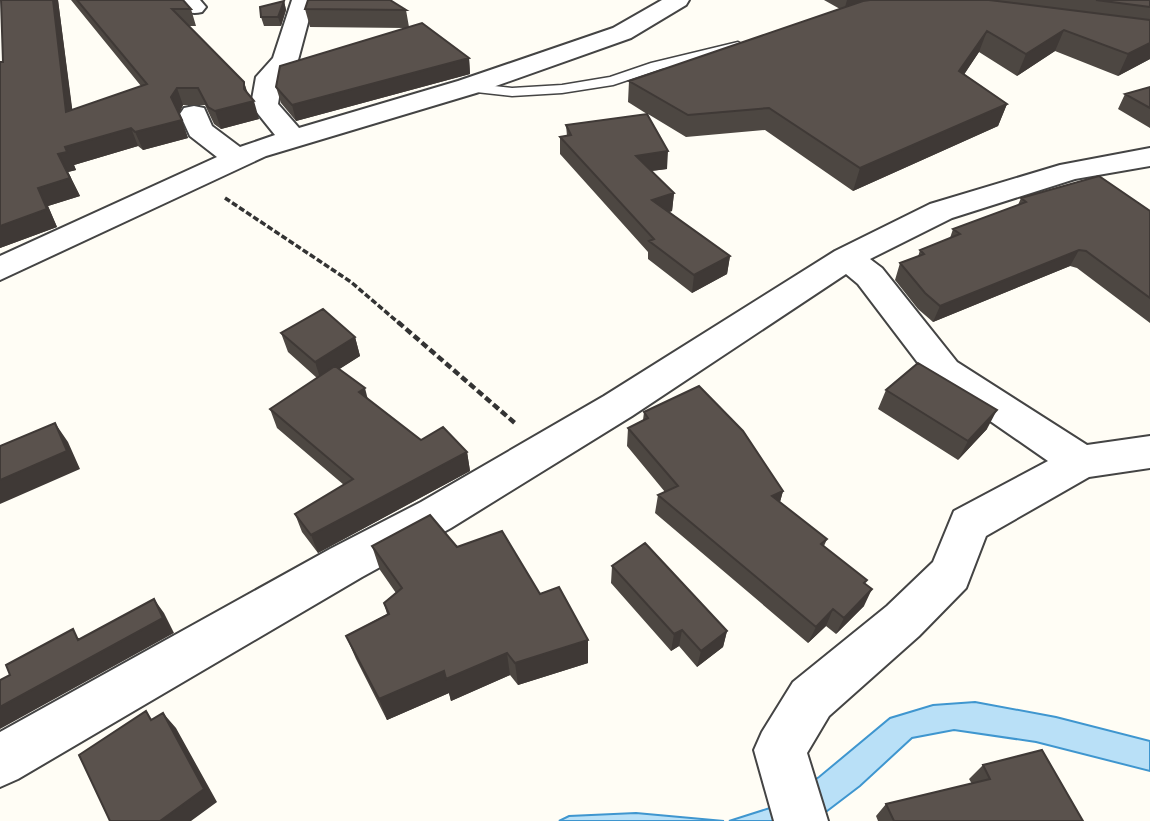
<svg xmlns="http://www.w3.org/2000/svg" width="1150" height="821" viewBox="0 0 1150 821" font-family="'Roboto Serif',serif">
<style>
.water{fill:#b9e0f7;stroke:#3f96cf;stroke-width:2}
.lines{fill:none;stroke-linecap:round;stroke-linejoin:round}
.service-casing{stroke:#444;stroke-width:3}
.minor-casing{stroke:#444;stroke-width:4}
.path-far1{stroke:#333;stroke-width:3.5;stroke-dasharray:6 2.5;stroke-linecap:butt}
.path{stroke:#333;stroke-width:4.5;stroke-dasharray:7 3.5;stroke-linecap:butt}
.service{fill:#fff;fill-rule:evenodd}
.minor{fill:#fff;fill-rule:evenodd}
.wall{fill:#4d4742}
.shaded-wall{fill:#3f3936}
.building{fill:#5a524d;stroke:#3f3936;stroke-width:2}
</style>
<rect width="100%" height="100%" fill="#fffdf5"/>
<path class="water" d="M975 702 1056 717 1150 741V771L1036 742 954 730 912 738 860 786 814 821H729L773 807 819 777 890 718 933 705Z
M636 813 724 821H559L569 816Z"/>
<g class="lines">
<g class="service-casing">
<path id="service" d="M738 42 745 46 743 49 661 69 613 85 562 93 512 96 467 91 460 87 467 83 512 88 562 85 610 77 651 63Z"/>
</g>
<g class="minor-casing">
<path id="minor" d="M176 0H200L206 7 202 12C189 15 183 11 176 0Z
M292 0H314L298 60 282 79 278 104 299 128 458 81 613 28 662 0H689L686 5 631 38 476 93 266 156 0 280V256L217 157 190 136 180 114 184 108 194 106 204 108 212 126 240 147 275 135 251 105 256 77 273 58Z
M1150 148V166L1075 179 952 218 870 259 882 268 957 362 1087 445 1150 436V468L1089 477 986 536 966 588 919 636 829 716 807 753 828 821H774L754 750 762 732 793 682 887 606 933 562 954 511 1048 461 931 380 858 284 846 274 632 416 451 528 362 577 18 779 0 787V732L330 549 421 502 604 396 835 251 930 204 1060 165Z"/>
</g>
<path class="path-far1" d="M225 198 351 282 400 324"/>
<path class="path" d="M398 322 516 424"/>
<use href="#service" class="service"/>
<use href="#minor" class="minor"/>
</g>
<path class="wall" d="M58 0 72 110 141 86 71 0H183L191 9 196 26H189L244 82 248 94 259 119 221 129 214 124 205 105H183L179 114 188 138 143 150 138 146 74 165 76 170 68 172 80 196 48 206 57 227 0 248 3 62Z
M824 0H1150V59L1118 76 1055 51 1017 76 979 52 964 74 1007 104 998 126 853 191 765 130 686 137 648 114 667 169 651 171 674 193 672 211 669 212 730 256 727 274 692 293 648 259V252L560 154V137L567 136 566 125 647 114 628 102 629 81 840 9Z
M284 1 286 10 281 26H264L261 17Z
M305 9 406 10 409 27 469 58 470 74 296 121 281 103 276 87 405 28 310 27Z
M1150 87V128L1118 109 1125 94Z
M1021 198 1150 211V323L1077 268 1070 266 933 322 918 309 895 280 900 263 918 257 920 250 950 238 953 229 1018 205Z
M281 333 355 337 360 356 339 369 367 399 421 440 467 452 470 471 318 553 302 532 295 514 344 485 277 428 270 409 317 378 288 352Z
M886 390 987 429 958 460 878 409Z
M644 412 783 491 780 502 827 539 824 546 865 584 864 606 836 634 826 626 808 643 655 513 658 495 665 492 627 446 628 428 643 420Z
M372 546 457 547 540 594 588 640V663L518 685 510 675 451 701 449 693 387 720 356 659 346 636 387 614 384 603 396 593 380 570Z
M612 566 727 631 723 647 697 667 679 646 671 651 611 583Z
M983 765 1083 821H878L876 816 886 804 972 784 969 779Z"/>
<path class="shaded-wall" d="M53 0H58L75 130 66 112Z
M847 0H914L844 11Z
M284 1 286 10 281 26 278 17Z
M1064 30 1055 51 1017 76 1026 54Z
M987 31 979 52 952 93 959 71Z
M1150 43V59L1118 76 1128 54Z
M469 58 470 74 296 121 292 105Z
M244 82 249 100 254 101 259 119 221 129 215 111 244 89Z
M177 88 183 105 178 115 171 97Z
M1007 104 998 126 853 191 860 168Z
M182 120 188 138 143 150 135 132Z
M131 128 138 146 74 165 76 170 68 172 80 196 48 206 57 227 0 248V226L38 188 58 154 65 147Z
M668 151 667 169 635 173 636 156Z
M674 193 672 211 651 218 652 200Z
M1079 250 1070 266 933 322 940 306Z
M730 256 727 274 692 293 694 275Z
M355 337 360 356 321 381 315 362Z
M365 388 370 408 359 392Z
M997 410 987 429 958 460 968 441Z
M55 423 68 442 80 469 0 504V480Z
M467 452 470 471 318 553 311 535Z
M783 491 778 509 772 496Z
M872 589 864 606 836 634 844 618Z
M154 599 164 613 174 633 0 729V707Z
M833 609 826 626 808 643 816 627Z
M682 630 679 646 671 651 674 634Z
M727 631 723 647 697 667 701 651Z
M588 640V663L518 685 515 663Z
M507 653 510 675 451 701 449 693 387 720 379 699 444 671Z
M163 713 176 728 217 802 191 821H160Z"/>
<path class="building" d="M1 0H53L66 112 147 84 77 0H183L191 9H172L244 82V89L254 101 215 111 208 107 198 88H177L171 97 182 120 135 132 131 128 65 147 67 152 58 154 70 178 38 188 47 209 0 226V62H3Z
M308 0H390L406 10 305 9Z
M870 0H989L1150 20V43L1128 54 1064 30 1026 54 987 31 959 71 1007 104 860 168 769 108 688 115 629 81 863 1Z
M1096 0H1150V7Z
M284 1 278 17H261L260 7Z
M422 23 469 58 292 105 276 87 280 66Z
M1150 87V108L1125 94Z
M647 114 668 151 636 156 674 193 652 200 730 256 694 275 649 241 654 239 560 137 571 135 566 125Z
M1099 176 1150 211V298L1086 251 1079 250 940 306 925 293 900 263 924 254 920 250 960 234 953 229 1026 202 1021 198Z
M323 309 355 337 315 362 281 333Z
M918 363 997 410 968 441 886 390Z
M335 366 365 388 359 392 421 440 443 427 467 452 311 535 295 514 353 479 270 409Z
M699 386 743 431 783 491 772 496 827 539 821 544 867 580 864 583 872 589 844 618 833 609 816 627 658 495 678 486 628 428 648 418 644 412Z
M55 423 67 451 0 480V446Z
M430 515 457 547 502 531 540 594 559 587 588 640 515 663 507 653 446 679 444 671 379 699 346 636 389 614 384 603 402 588 372 546Z
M645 543 727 631 701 651 682 630 674 634 612 566Z
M154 599 163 618 0 707V680L10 675 6 665 73 629 78 640Z
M146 711 151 720 163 713 204 789 160 821H110L79 755Z
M1042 750 1083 821H894L886 804 990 779 983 765Z"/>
</svg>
